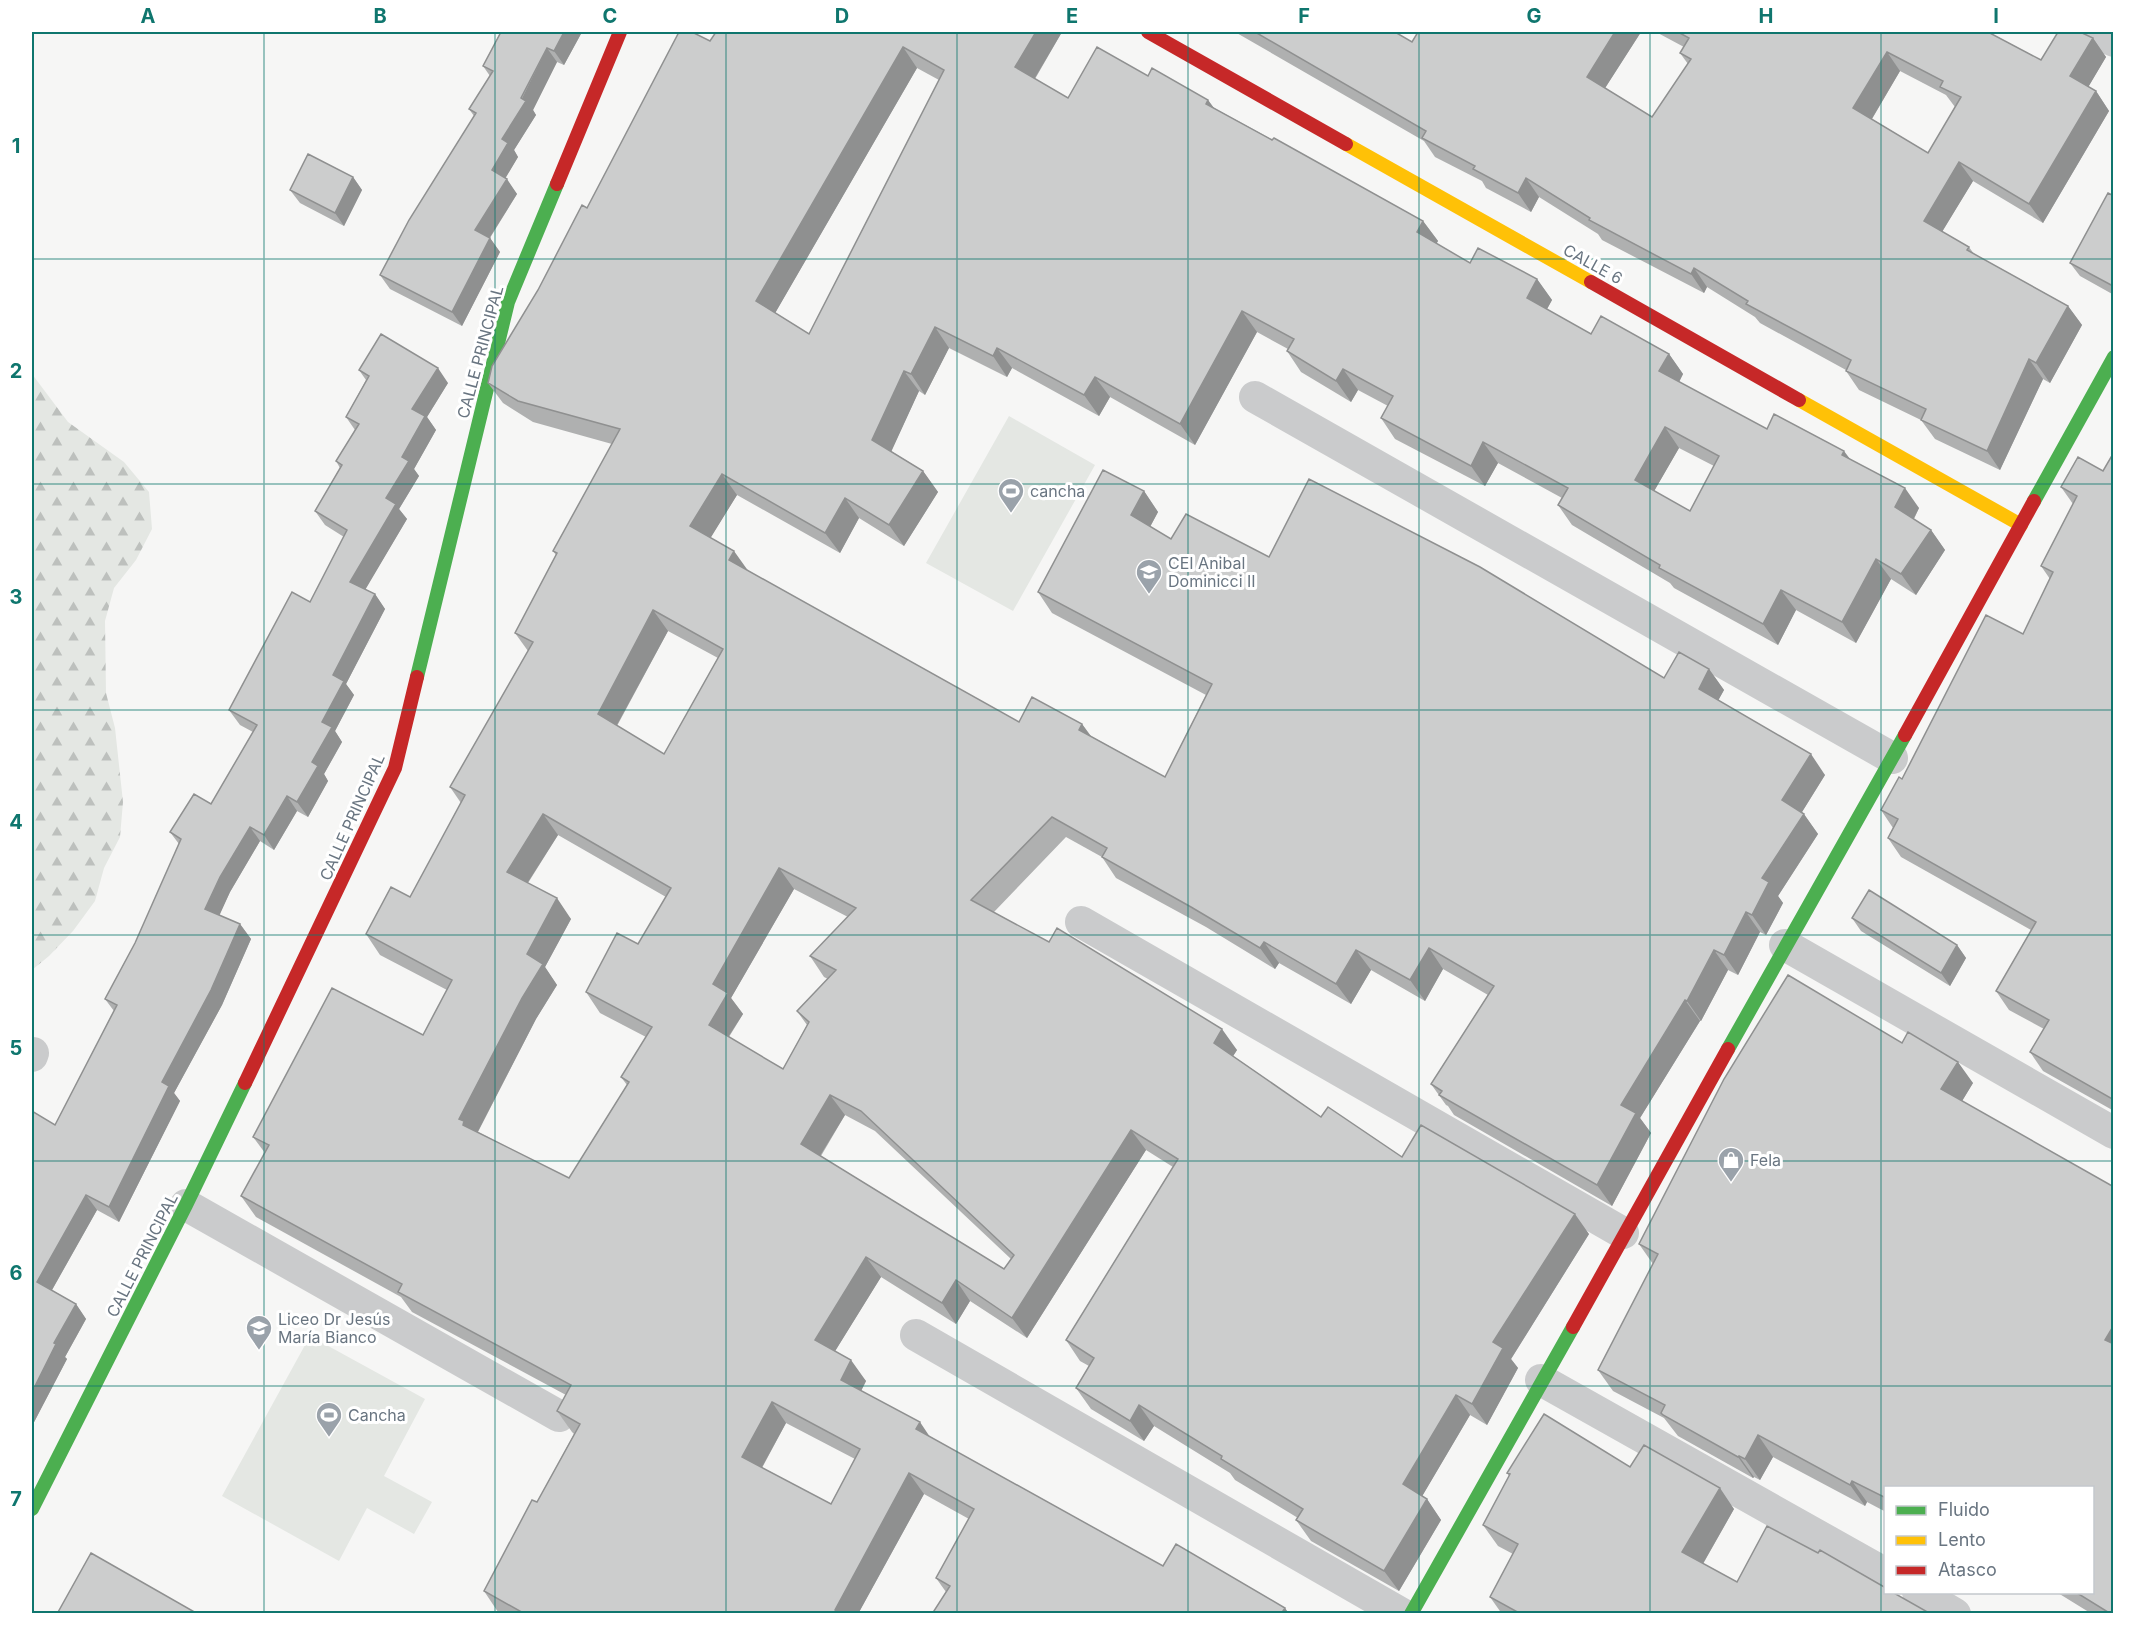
<svg xmlns="http://www.w3.org/2000/svg" width="2145" height="1645" viewBox="0 0 2145 1645" font-family="Inter,sans-serif">
<style>
.forest{fill:url(#forest-firs)}
.green{fill:#e4e7e3}
.lines{fill:none;stroke-linecap:round;stroke-linejoin:round}
.street{stroke:#cacbcc;stroke-width:32}
.fast{stroke:#4caf50;stroke-width:14}
.slow{stroke:#ffc107;stroke-width:14}
.jam{stroke:#c62828;stroke-width:14}
.wall{fill:#afb0b0;fill-rule:evenodd}
.shaded-wall{fill:#8f9090}
.building{fill:#cccdcd;stroke:#8f9090;stroke-width:1.5;fill-rule:evenodd}
.grid{fill:none;stroke:#0f766e;stroke-width:1.5;stroke-opacity:0.55}
.labels{text-anchor:middle;stroke-width:6;stroke-linejoin:round;paint-order:stroke}
.street-label{font-size:16px;fill:#697581;stroke:#fff}
.poi-label{font-size:16px;fill:#697581;stroke:#fff;text-anchor:start}
.neatline{fill:none;stroke:#0f766e;stroke-width:2}
.grid-label{font-size:20px;text-anchor:middle;font-weight:bold;fill:#0f766e}
</style>
<defs>
<pattern id="forest-firs" width="22" height="20" patternUnits="userSpaceOnUse" patternTransform="scale(1.5)"><rect width="22" height="20" fill="#e4e7e3"/><path d="M5 1l3.5 6h-7zM16 11l3.5 6h-7z" fill="#bdc0bd"/></pattern>
</defs>
<rect width="100%" height="100%" fill="#f6f6f5"/>
<path class="forest" d="M32 374 68 422 124 462 149 492 152 529 136 560 114 588 105 621 106 693 115 728 123 802 120 837 104 868 95 901 73 931 49 956 32 970Z"/>
<path class="green" d="M1009 416 1095 465 1013 611 926 563Z
M310 1336 425 1399 384 1476 432 1502 414 1534 367 1508 339 1561 222 1496Z"/>
<g class="lines">
<path class="street" d="M2096 32 2114 41
M1255 397 1892 758
M1081 922 1623 1233
M1785 945 2114 1133
M32 1056 33 1053
M186 1205 559 1416
M916 1335 1402 1614
M1541 1380 1886 1574
M1918 1592 1955 1614"/>
<path class="fast" d="M2034 501 2114 357
M417 677 508 302 557 184
M1728 1049 1905 735
M32 1509 186 1205 245 1083
M1411 1614 1573 1327"/>
<path class="slow" d="M1346 144 1591 282
M1799 400 2021 525"/>
<path class="jam" d="M1148 32 1346 144
M557 184 620 32
M1591 282 1799 400
M1905 735 2034 501
M245 1083 395 768 417 677
M1573 1327 1728 1049"/>
</g>
<path class="wall" d="M498 32H582L564 65 557 62 533 110 536 115 514 150 518 157 505 178 517 194 490 238 500 252 462 326 390 289 380 275 474 116 469 109 490 76 483 66 500 33Z
M1062 32 1035 79 1068 98 1148 76 1208 100 1214 108 1423 221 1438 241 1436 244 1470 263 1537 279 1552 300 1547 309 1591 334 1669 354 1683 374 1679 382 1767 429 1851 460 1919 508 1914 519 1931 530 1945 550 1916 595 1891 579 1856 643 1796 610 1778 645 1674 588 1670 583 1572 525 1558 505 1562 498 1498 463 1485 486 1395 439 1381 418 1388 406 1358 390 1351 402 1301 372 1287 351 1288 349 1257 332 1195 445 1110 397 1099 416 1012 368 1007 377 949 348 925 395 919 391 891 451 923 471 938 492 904 546 859 518 840 553 737 495 710 538 748 571 1019 722 1082 724 1091 736 1165 777 1206 695 1052 613 1038 592 1144 491 1158 512 1150 527 1171 539 1269 557 1664 678 1709 669 1724 690 1718 700 1825 775 1802 812 1818 834 1778 896 1783 903 1766 935 1760 932 1738 975 1728 970 1701 1021H1700L1640 1118 1651 1133 1612 1206 1454 1115 1448 1106 1446 1105 1431 1084 1488 995 1443 969 1425 1001 1371 970 1351 1004 1279 963 1275 969 1206 927 1116 878 1102 857 1066 837 994 912 1237 1050 1233 1056 1321 1117 1402 1157 1589 1234 1511 1359 1518 1368 1487 1425 1470 1415 1422 1496 1427 1499 1441 1520 1399 1591 1311 1541 1296 1520 1298 1518 1235 1480 1230 1473 1154 1426 1144 1441 1091 1409 1076 1388 1089 1366 1080 1361 1066 1340 1173 1167 1146 1150 1027 1338 970 1301 956 1324 881 1277 835 1351 866 1381 861 1391 930 1437 1163 1566 1285 1608 1289 1614H932L946 1592 936 1578 969 1519 924 1494 858 1614H501L498 1612 484 1591 537 1502 574 1434 572 1432 557 1411 566 1395 412 1312 401 1297 256 1217 241 1196 265 1153 253 1137 423 1035 447 990 380 955 366 934 410 897 461 803 450 787 528 651 515 633 556 555 553 551 612 444 533 422 503 403 488 383 587 208 710 41ZM917 68 939 80 809 334 775 313ZM1679 448 1714 466 1690 511 1654 491ZM668 631 718 658 664 754 617 726ZM558 835 666 897 638 944 586 992 600 1013 646 1037 621 1077 627 1085 569 1178 478 1132 536 1019 557 985 545 967 571 919 528 883ZM794 889 848 917 810 956 824 977 828 979 797 1011 807 1025 783 1069 729 1037 743 1014 731 998ZM845 1115 875 1131 1011 1259 1004 1269 821 1156ZM786 1423 855 1459 831 1504 762 1468Z
M1235 32H1395L1412 42 1418 32H1641L1605 88 1652 117 1688 64 1680 53 1684 47 1656 32H1988L2041 60 2093 38 2106 57 2088 87 2096 91 2109 111 2043 223 1973 181 1942 232 1969 247 1974 254 2068 306 2082 325 2050 383 2043 379 2000 470 1935 439 1921 420 1859 390 1846 371V370L1760 323 1755 317 1707 287 1704 293 1602 240 1598 234 1539 197 1531 212 1486 188 1482 181 1435 157 1424 141ZM1900 71 1946 95 1955 107 1928 153 1872 119Z
M353 177 362 190 344 226 300 203 290 190Z
M2114 196V295L2080 276 2070 263Z
M359 370 448 383 427 417 436 430 414 469 419 476 399 509 407 519 365 589 375 594 385 609 346 684 354 695 335 731 342 742 324 774 328 781 308 817 297 811 274 850 260 841 230 892 219 915 240 924 251 939 222 1005 174 1093 180 1101 119 1222 97 1210 52 1290 76 1304 86 1319 65 1357 67 1359 32 1426V1111L55 1125 114 1011 105 999 135 943 179 844 170 832 211 804 253 732 240 725 229 710 310 602 344 537 325 525 315 511 340 468 336 461 355 430 346 417 366 380Z
M2114 452V1111L2043 1071 2030 1052 2044 1029 2009 1010 1996 991 2031 930 1901 857 1888 838 1893 828 1881 810 1902 779 2023 634 2050 579 2041 566 2073 504 2061 487 2103 471Z
M1852 918 1957 945 1966 958 1950 986 1861 931Z
M1902 1043 1973 1083 1962 1101 2114 1614H2092L2058 1593H2092L1886 1488V1512L1867 1502 1865 1506 1773 1457 1760 1480 1754 1477 1753 1478 1678 1436 1664 1418 1613 1391 1598 1370 1653 1264 1639 1244Z
M1630 1467 1734 1509 1703 1564 1737 1582 1931 1614H1502L1490 1597 1513 1554 1498 1546 1483 1525 1509 1476 1507 1473Z"/>
<path class="shaded-wall" d="M564 32H582L564 65 554 51Z
M1036 32H1062L1029 88 1015 67Z
M1615 32H1641L1600 96 1587 77Z
M2093 38 2106 57 2083 96 2070 76Z
M903 47 917 68 770 322 756 301Z
M547 48 557 62 533 110 536 115 514 150 518 157 502 184 492 170 502 139Z
M1887 52 1900 71 1867 127 1853 108Z
M2096 91 2109 111 2043 223 2029 204Z
M1208 100 1223 121 1206 104Z
M1959 162 1973 181 1937 240 1924 221Z
M353 177 362 190 344 226 335 213Z
M1526 178 1539 197 1531 212 1518 193Z
M507 179 517 194 485 245 475 230Z
M1423 221 1438 241 1431 253 1417 232Z
M490 238 500 252 462 326 452 312Z
M1694 268 1707 287 1704 293 1691 274Z
M1537 279 1552 300 1542 318 1527 298Z
M2068 306 2082 325 2050 383 2036 363Z
M1242 311 1257 332 1195 445 1180 424Z
M935 327 949 348 925 395 911 374Z
M997 348 1012 368 1007 377 993 356Z
M1669 354 1683 374 1674 392 1659 371Z
M2029 359 2043 379 2000 470 1987 451Z
M438 368 448 383 427 417 436 430 414 469 419 476 399 509 407 519 361 597 350 582 386 498 402 457 412 409Z
M1343 369 1358 390 1351 402 1336 381Z
M904 371 919 391 887 461 872 440Z
M1095 377 1110 397 1099 416 1084 395Z
M1665 427 1679 448 1649 500 1635 480Z
M1483 442 1498 463 1485 486 1471 466Z
M1844 451 1859 471 1842 455Z
M923 471 938 492 904 546 889 525Z
M722 474 737 495 705 547 690 526Z
M1905 488 1919 508 1909 528 1895 507Z
M1144 491 1158 512 1145 536 1131 515Z
M845 498 859 518 840 553 825 533Z
M1931 530 1945 550 1916 595 1901 574Z
M734 551 749 572 729 560Z
M1876 559 1891 579 1856 643 1842 622Z
M1781 590 1796 610 1778 645 1763 624Z
M375 594 385 609 346 684 354 695 335 731 342 742 324 774 328 781 308 817 297 802 312 762 333 675Z
M653 610 668 631 612 734 598 714Z
M1709 669 1724 690 1713 710 1699 689Z
M1082 724 1097 745 1079 730Z
M1811 754 1825 775 1797 820 1782 800Z
M287 796 297 811 274 850 264 835Z
M543 814 558 835 521 893 507 872Z
M1804 814 1818 834 1778 896 1783 903 1766 935 1752 915 1762 878Z
M250 827 260 841 230 892 216 923 205 909 220 877Z
M779 868 794 889 731 998 743 1014 723 1045 709 1025 713 984Z
M557 898 571 919 545 967 557 985 536 1019 475 1137 477 1145 459 1119 527 954Z
M1746 912 1760 932 1738 975 1724 955Z
M240 924 251 939 222 1005 174 1093 180 1101 119 1222 109 1207 162 1082Z
M1264 942 1279 963 1275 969 1260 948Z
M1957 945 1966 958 1950 986 1941 973Z
M1429 948 1443 969 1425 1001 1410 980Z
M1356 950 1371 970 1351 1004 1336 984Z
M1714 950 1728 970 1701 1021 1687 1001Z
M1685 1000 1700 1021 1640 1118 1651 1133 1612 1206 1597 1185 1621 1105Z
M1222 1029 1237 1050 1228 1064 1214 1043Z
M1958 1062 1973 1083 1956 1111 1941 1089Z
M830 1095 845 1115 815 1164 801 1144Z
M1131 1130 1146 1150 1027 1338 1012 1318Z
M86 1195 97 1210 48 1297 37 1282Z
M1575 1214 1589 1234 1511 1359 1518 1368 1487 1425 1472 1404 1493 1342Z
M866 1257 881 1277 829 1361 815 1340Z
M956 1280 970 1301 956 1324 942 1303Z
M76 1304 86 1319 65 1357 67 1359 32 1426V1392L54 1343Z
M2114 1325V1352L2105 1340Z
M851 1360 866 1381 856 1401 841 1380Z
M1456 1395 1470 1415 1417 1505 1403 1484Z
M772 1402 786 1423 756 1478 742 1457Z
M1139 1405 1154 1426 1144 1441 1130 1421Z
M920 1422 934 1443 916 1429Z
M1758 1435 1773 1457 1760 1480 1745 1459Z
M1739 1456 1754 1477 1753 1478 1738 1457Z
M909 1473 924 1494 858 1614H837L835 1610Z
M1852 1481 1867 1502 1865 1506 1850 1485Z
M1720 1488 1734 1509 1697 1574 1682 1552Z
M1427 1499 1441 1520 1399 1591 1384 1571Z
M1285 1608 1289 1614H1281Z"/>
<path class="building" d="M501 32H564L554 51 547 48 521 98 526 101 502 139 508 143 492 170 507 179 475 230 490 238 452 312 380 275 409 220 476 113 469 109 493 71 483 66Z
M679 32H692L710 41 716 32H1036L1015 67 1068 98 1097 47 1148 76 1152 68 1208 100 1206 104 1272 140 1274 138 1423 221 1417 232 1470 263 1478 248 1537 279 1527 298 1591 334 1601 316 1669 354 1659 371 1767 429 1774 414 1844 451 1842 455 1905 488 1895 507 1931 530 1901 574 1876 559 1842 622 1781 590 1763 624 1659 568 1660 565 1558 505 1568 488 1483 442 1471 466 1381 418 1393 396 1343 369 1336 381 1287 351 1294 339 1242 311 1180 424 1095 377 1084 395 997 348 993 356 935 327 911 374 904 371 872 440 923 471 889 525 845 498 825 533 722 474 690 526 734 551 729 560 1019 722 1032 697 1082 724 1079 730 1165 777 1212 684 1038 592 1103 470 1144 491 1131 515 1171 539 1186 514 1269 557 1309 479 1480 567 1664 678 1679 652 1709 669 1699 689 1811 754 1782 800 1804 814 1762 878 1769 882 1752 915 1746 912 1724 955 1714 950 1687 1001 1685 1000 1621 1105 1636 1113 1597 1185 1439 1095 1442 1091 1431 1084 1494 986 1429 948 1410 980 1356 950 1336 984 1264 942 1260 948 1191 907 1102 857 1107 848 1052 817 971 900 1049 942 1057 928 1222 1029 1214 1043 1321 1117 1328 1107 1402 1157 1421 1125 1575 1214 1493 1342 1503 1348 1472 1404 1456 1395 1403 1484 1427 1499 1384 1571 1296 1520 1303 1509 1221 1459 1222 1456 1139 1405 1130 1421 1076 1388 1094 1358 1066 1340 1178 1159 1131 1130 1012 1318 956 1280 942 1303 866 1257 815 1340 851 1360 841 1380 920 1422 916 1429 1163 1566 1176 1544 1285 1608 1281 1614H932L950 1586 936 1578 974 1509 909 1473 835 1610 842 1614H525L484 1591 532 1500 537 1502 580 1424 557 1411 571 1385 398 1292 402 1284 241 1196 269 1145 253 1137 332 988 423 1035 452 980 366 934 391 887 410 897 465 795 450 787 533 642 515 633 557 553 553 551 620 429 518 401 488 383 492 366 538 290 582 205 587 208ZM903 47 944 70 809 334 756 301ZM1665 427 1719 456 1690 511 1635 480ZM653 610 723 649 664 754 598 714ZM543 814 671 888 638 944 617 933 586 992 652 1027 621 1077 629 1082 569 1178 463 1125 464 1121 459 1119 522 998 543 964 527 954 557 898 507 872ZM779 868 856 908 810 956 836 970 797 1011 809 1022 783 1069 709 1025 728 993 713 984ZM830 1095 861 1111 1014 1255 1004 1269 801 1144ZM772 1402 860 1449 831 1504 742 1457Z
M1255 32H1395L1412 42 1418 32H1615L1587 77 1652 117 1691 59 1680 53 1689 38 1678 32H1988L2041 60 2058 32H2080L2093 38 2070 76 2096 91 2029 204 1959 162 1924 221 1969 247 1967 250 2068 306 2036 363 2029 359 1987 451 1921 420 1926 409 1846 371 1851 360 1746 304 1748 301 1694 268 1691 274 1589 220 1590 218 1526 178 1518 193 1473 169 1475 166 1422 138 1426 131ZM1887 52 1943 81 1940 87 1961 97 1928 153 1853 108Z
M308 154 353 177 335 213 290 190Z
M2108 193 2114 196V285L2113 286 2070 263Z
M381 334 438 368 412 409 425 416 402 457 409 461 386 498 396 504 350 582 375 594 333 675 344 681 322 722 332 727 312 762 318 766 297 802 287 796 264 835 250 827 220 877 205 909 240 924 211 990 162 1082 169 1086 109 1207 86 1195 37 1282 76 1304 54 1343 56 1344 32 1392V1111L55 1125 117 1005 105 999 135 943 181 839 170 832 194 794 211 804 257 725 229 710 292 592 310 602 347 530 315 511 342 465 336 461 359 424 346 417 369 376 359 370Z
M2114 452V1100L2030 1052 2049 1020 1996 991 2036 922 1888 838 1898 819 1881 810 1899 777 1902 779 1986 615 2023 634 2053 572 2041 566 2077 496 2061 487 2078 457 2103 471Z
M1869 890 1957 945 1941 973 1852 918Z
M1788 975 1902 1043 1908 1032 1958 1062 1941 1089 2114 1187V1325L2105 1340 2114 1344V1614H2111L2077 1593H2092V1488H1886V1498L1852 1481 1850 1485 1758 1435 1745 1459 1739 1456 1738 1457 1663 1415 1661 1413 1665 1405 1598 1370 1658 1254 1639 1244 1724 1079Z
M1544 1414 1630 1467 1644 1445 1720 1488 1682 1552 1737 1582 1767 1526 1818 1553 1820 1550 1886 1588V1593H1894L1931 1614H1521L1490 1597 1518 1544 1483 1525 1510 1474 1507 1473Z
M91 1553 198 1614H57Z"/>
<path class="grid" d="M264 32V1614M495 32V1614M726 32V1614M957 32V1614M1188 32V1614M1419 32V1614M1650 32V1614M1881 32V1614M32 259H2114M32 484H2114M32 710H2114M32 935H2114M32 1161H2114M32 1386H2114"/>
<defs>
<g id="stadium-pin" transform="scale(1.35)"><path d="M0 17L-7.5 6A9.5 9.5 0 1 1 7.5 6Z" fill="#9aa2aa" stroke="#fff"/><path d="M0-5a6.5 5 0 1 0 0 10a6.5 5 0 1 0 0-10ZM-3.5-1.8h7v3.6h-7Z" fill="#fff"/></g>
<g id="school-pin" transform="scale(1.35)"><path d="M0 17L-7.5 6A9.5 9.5 0 1 1 7.5 6Z" fill="#9aa2aa" stroke="#fff"/><path d="M0-5L7-2L0 1L-7-2ZM-4 1L0 2.5L4 1V4Q0 6-4 4Z" fill="#fff"/></g>
<g id="shop-pin" transform="scale(1.35)"><path d="M0 17L-7.5 6A9.5 9.5 0 1 1 7.5 6Z" fill="#9aa2aa" stroke="#fff"/><path d="M-5-2.5h2.3a2.7 3.5 0 0 1 5.4 0H5L5.5 6h-11ZM-1.5-2.5h3a1.5 2.3 0 0 0-3 0Z" fill="#fff"/></g>
</defs>
<g fill-rule="evenodd">
<use href="#stadium-pin" x="1011" y="491"/>
<use href="#school-pin" x="1149" y="572"/>
<use href="#shop-pin" x="1731" y="1160"/>
<use href="#school-pin" x="259" y="1328"/>
<use href="#stadium-pin" x="329" y="1415"/>
</g>
<g class="labels">
<g class="street-label">
<text transform="translate(1593 264) rotate(29)" y="6">CALLE 6</text>
<text transform="translate(480 352) rotate(-75)" y="6">CALLE PRINCIPAL</text>
<text transform="translate(352 817) rotate(-66)" y="6">CALLE PRINCIPAL</text>
<text transform="translate(142 1255) rotate(-63)" y="6">CALLE PRINCIPAL</text>
</g>
<g class="poi-label">
<text x="1030" y="497">cancha</text>
<text x="1168" y="569">CEI Anibal<tspan x="1168" dy="18">Dominicci II</tspan></text>
<text x="1750" y="1166">Fela</text>
<text x="278" y="1325">Liceo Dr Jesús<tspan x="278" dy="18">María Bianco</tspan></text>
<text x="348" y="1421">Cancha</text>
</g>
</g>
<rect width="2145" height="1645" fill="none" stroke="#ffffff" stroke-width="66"/>
<rect x="1884" y="1486" width="210" height="108" fill="#ffffff" stroke="#c3c8cd" stroke-width="1.5"/>
<rect x="1896" y="1506" width="30" height="9" fill="#4caf50" stroke="#c3c8cd" stroke-width="1.5"/>
<text x="1938" y="1516" font-size="18" fill="#697581">Fluido</text>
<rect x="1896" y="1536" width="30" height="9" fill="#ffc107" stroke="#c3c8cd" stroke-width="1.5"/>
<text x="1938" y="1546" font-size="18" fill="#697581">Lento</text>
<rect x="1896" y="1566" width="30" height="9" fill="#c62828" stroke="#c3c8cd" stroke-width="1.5"/>
<text x="1938" y="1576" font-size="18" fill="#697581">Atasco</text>
<rect x="33" y="33" width="2079" height="1579" class="neatline"/>
<g class="grid-label">
<text x="148" y="23">A</text>
<text x="380" y="23">B</text>
<text x="610" y="23">C</text>
<text x="842" y="23">D</text>
<text x="1072" y="23">E</text>
<text x="1304" y="23">F</text>
<text x="1534" y="23">G</text>
<text x="1766" y="23">H</text>
<text x="1996" y="23">I</text>
<text x="16" y="153">1</text>
<text x="16" y="378">2</text>
<text x="16" y="604">3</text>
<text x="16" y="829">4</text>
<text x="16" y="1055">5</text>
<text x="16" y="1280">6</text>
<text x="16" y="1506">7</text>
</g>
</svg>
